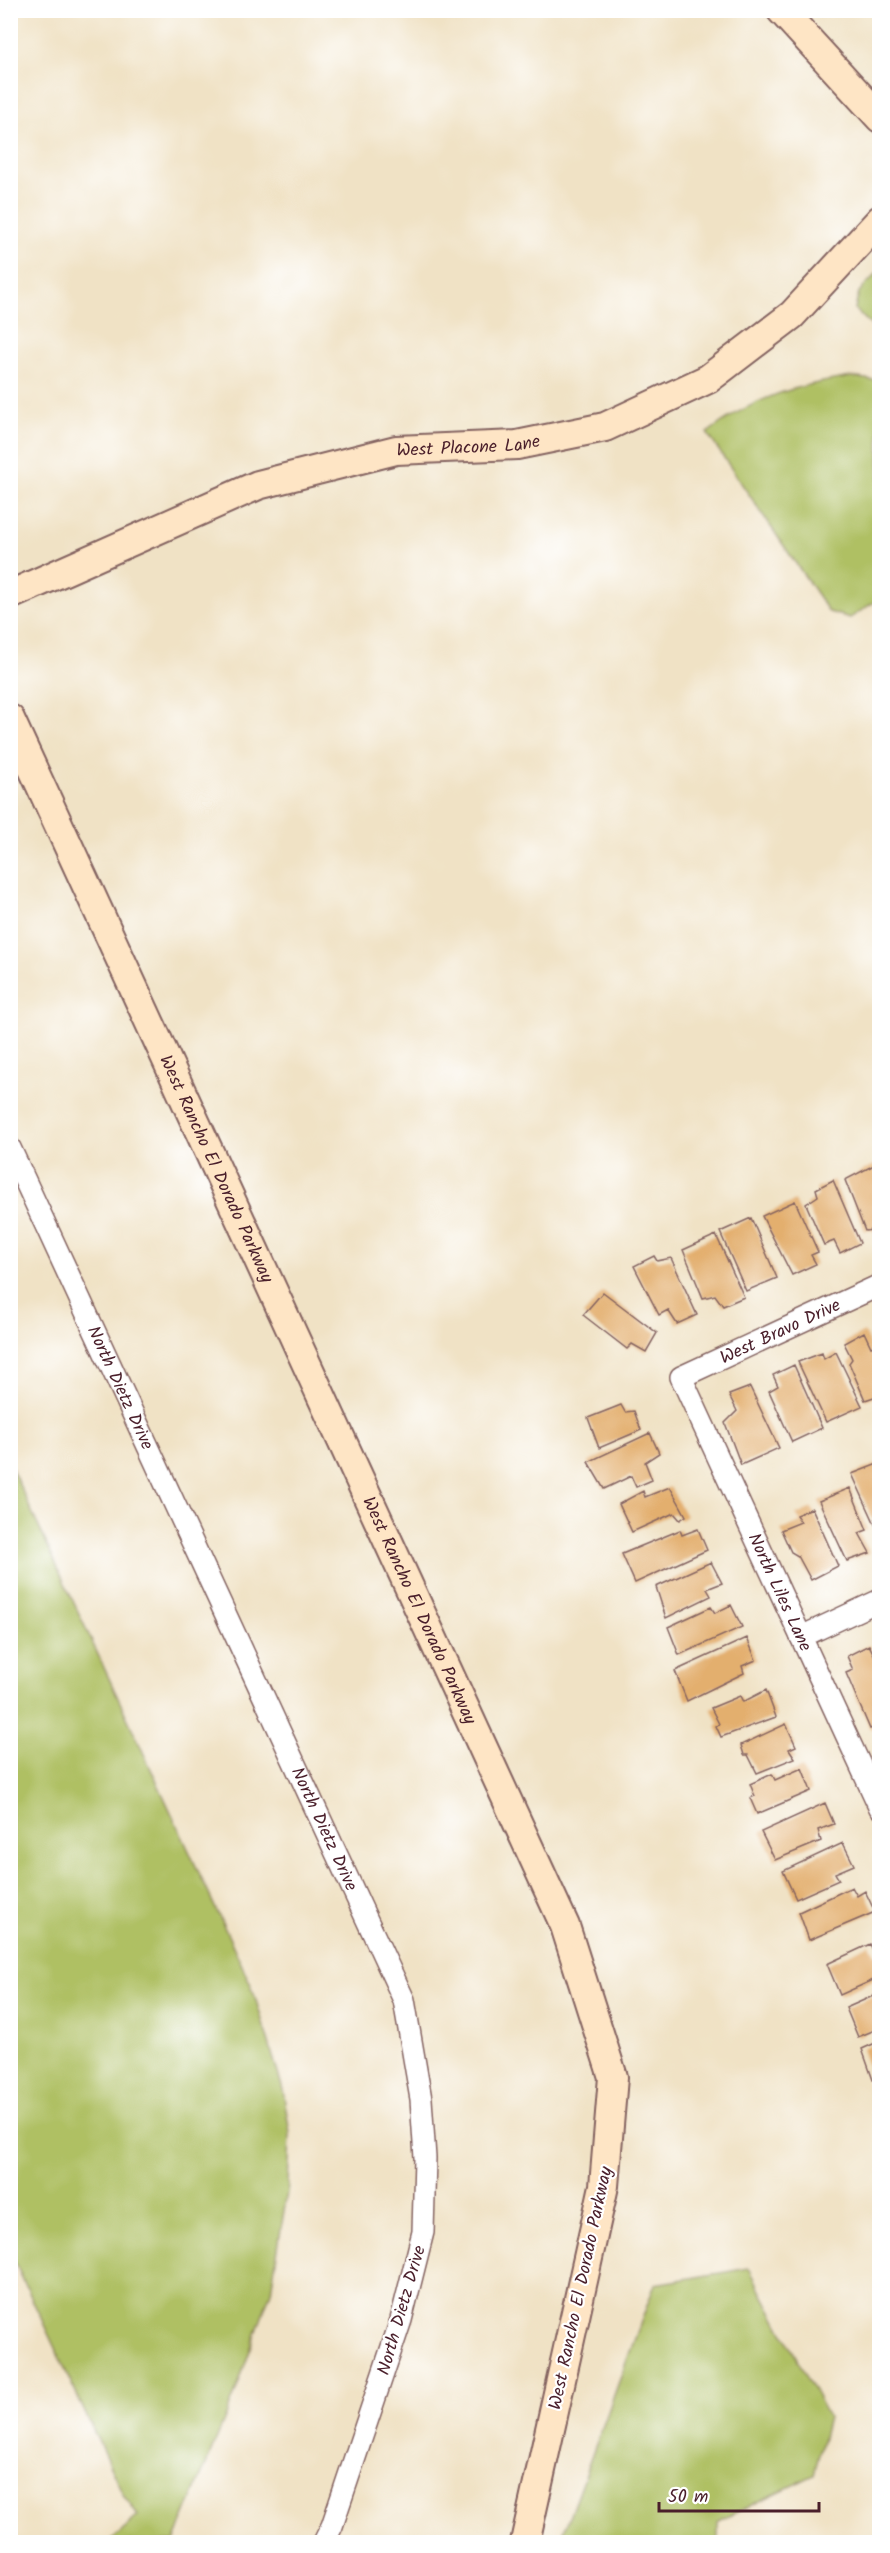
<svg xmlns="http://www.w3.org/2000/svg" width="890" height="2553" viewBox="0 0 890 2553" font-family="Kalam,sans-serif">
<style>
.green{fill:#afc063;stroke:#7c7047;stroke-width:1.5}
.building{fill:#e3af6e}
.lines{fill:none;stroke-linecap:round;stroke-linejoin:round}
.street-casing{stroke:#846361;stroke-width:24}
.secondary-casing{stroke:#846361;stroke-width:32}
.street{stroke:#fff;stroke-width:21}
.secondary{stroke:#fee5c5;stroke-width:28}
.labels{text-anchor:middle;stroke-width:4.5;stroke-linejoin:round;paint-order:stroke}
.street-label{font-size:18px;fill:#4a1f2b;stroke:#fff}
</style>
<rect width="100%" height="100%" fill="#fff"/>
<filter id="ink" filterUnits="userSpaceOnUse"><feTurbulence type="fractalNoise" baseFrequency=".0167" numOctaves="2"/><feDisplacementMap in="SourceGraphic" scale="12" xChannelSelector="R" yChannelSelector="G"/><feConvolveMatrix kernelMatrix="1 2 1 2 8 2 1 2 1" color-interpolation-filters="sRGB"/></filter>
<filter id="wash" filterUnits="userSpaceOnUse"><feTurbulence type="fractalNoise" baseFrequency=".008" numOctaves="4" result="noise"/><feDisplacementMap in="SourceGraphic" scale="24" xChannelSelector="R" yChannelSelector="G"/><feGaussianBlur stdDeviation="1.35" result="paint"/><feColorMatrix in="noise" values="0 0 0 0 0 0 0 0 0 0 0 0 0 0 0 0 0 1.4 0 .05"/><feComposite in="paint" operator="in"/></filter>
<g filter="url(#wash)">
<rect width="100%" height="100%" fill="#f0e2c5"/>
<path class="green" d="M878 272 880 273 879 333 855 309 859 292Z
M851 377 879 381 880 598 850 618 829 612 707 433C754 397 793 386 851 377Z
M11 1467 252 1987 283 2090 290 2134 288 2186 271 2291 234 2396 174 2542H109L138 2516 124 2496 11 2254Z
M749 2268 828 2417 814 2475 718 2521V2542H560L655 2284Z"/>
<g id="blocks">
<path class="building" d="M876 1164 880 1171V1234L876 1236 873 1230 865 1231 845 1180Z
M833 1180 860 1243 840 1253 834 1241 824 1245 806 1204 818 1196 816 1189Z
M795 1201 818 1252 811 1255 816 1264 792 1275 762 1216Z
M751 1218 777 1278 746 1291 720 1232Z
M716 1235 744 1297 723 1306 715 1295 703 1298 683 1250Z
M654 1256 657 1261 671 1258 697 1315 677 1324 668 1310 659 1315 634 1266Z
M603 1292 657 1333 646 1352 632 1344 627 1349 583 1315Z
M864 1332 871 1347 880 1344V1395L865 1400 849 1363 852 1359 844 1343Z
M836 1352 862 1406 826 1422 798 1362 822 1353 824 1359Z
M794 1365 822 1428 792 1442 769 1391 778 1386 773 1375Z
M750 1387 779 1448 741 1465 725 1423 737 1411 729 1395Z
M621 1405 625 1412 634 1411 641 1430 599 1448 588 1418Z
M650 1433 659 1453 645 1462 652 1480 636 1487 631 1476 604 1489 588 1462Z
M880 1463V1535L852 1474Z
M670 1487 686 1516 680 1520 674 1513 632 1532 619 1504 643 1491 645 1497Z
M850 1488 867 1530 859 1533 870 1553 847 1561 819 1501Z
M812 1508 838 1566 811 1580 798 1556 791 1552 781 1530 801 1522 796 1515Z
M698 1529 707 1550 635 1583 622 1554 680 1530 682 1535Z
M711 1562 722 1583 707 1589 711 1596 666 1618 656 1587Z
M731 1605 742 1627 679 1655 668 1627 711 1607 715 1613Z
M747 1638 756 1660 742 1666 744 1673 687 1701 675 1671Z
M869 1645 880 1666V1725L870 1729 846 1673 853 1670 847 1656Z
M766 1690 776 1717 721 1737 716 1726 719 1724 711 1708 740 1696 743 1702Z
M786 1724 796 1746 789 1749 795 1758 757 1773 748 1755H744L741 1745Z
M802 1768 811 1791 757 1814 750 1798 755 1796 750 1784 772 1774 775 1780Z
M825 1803 834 1824 818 1830 821 1841 775 1860 761 1832Z
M843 1843 854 1865 835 1873 839 1880 796 1899 783 1871Z
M852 1887 857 1896 865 1891 875 1912 809 1940 799 1912Z
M870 1944 875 1954 880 1951V1977L840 1995 827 1964Z
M880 1993V2028L858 2037 846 2008Z
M880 2041V2077L873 2080 862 2049Z"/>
</g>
</g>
<g filter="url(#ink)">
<use href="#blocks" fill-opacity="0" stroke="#846361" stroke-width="1.5"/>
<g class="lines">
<g class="street-casing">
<g id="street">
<path id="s1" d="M10 1148 404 2000 421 2099 425 2158 423 2232 401 2320 332 2526 324 2542"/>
<path id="s2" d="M880 1285 681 1377 880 1808"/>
<path d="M801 1637 880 1600"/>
</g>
</g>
<g class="secondary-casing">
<g id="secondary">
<path d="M781 10 880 118"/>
<path id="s3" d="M10 595 258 485 396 450 517 445 605 427 708 379 792 315 880 220"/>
<path id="s4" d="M10 719 565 1926 613 2077 604 2186 525 2542"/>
</g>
</g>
<use href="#street" class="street"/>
<use href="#secondary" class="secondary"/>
</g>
</g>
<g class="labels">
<g class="street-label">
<text dy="6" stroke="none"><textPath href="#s3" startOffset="486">West Placone Lane</textPath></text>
<text dy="6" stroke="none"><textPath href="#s4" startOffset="495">West Rancho El Dorado Parkway</textPath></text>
<text transform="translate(780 1331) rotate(-25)" y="6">West Bravo Drive</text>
<text dy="6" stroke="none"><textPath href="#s1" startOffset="264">North Dietz Drive</textPath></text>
<text dy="6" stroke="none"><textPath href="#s2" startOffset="456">North Liles Lane</textPath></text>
<text dy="6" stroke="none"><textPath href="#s4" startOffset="981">West Rancho El Dorado Parkway</textPath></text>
<text dy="6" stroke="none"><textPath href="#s1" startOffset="750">North Dietz Drive</textPath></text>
<text transform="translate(580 2288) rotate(-78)" y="6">West Rancho El Dorado Parkway</text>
<text transform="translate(401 2310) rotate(-74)" y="6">North Dietz Drive</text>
</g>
</g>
<rect width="890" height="2553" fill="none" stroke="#fff" stroke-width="36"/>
<path d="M659 2502v9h160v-9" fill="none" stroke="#4a1f2b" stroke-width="3"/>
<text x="668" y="2502" font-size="18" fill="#4a1f2b" stroke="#ffffff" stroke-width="4.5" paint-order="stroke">50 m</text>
</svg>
